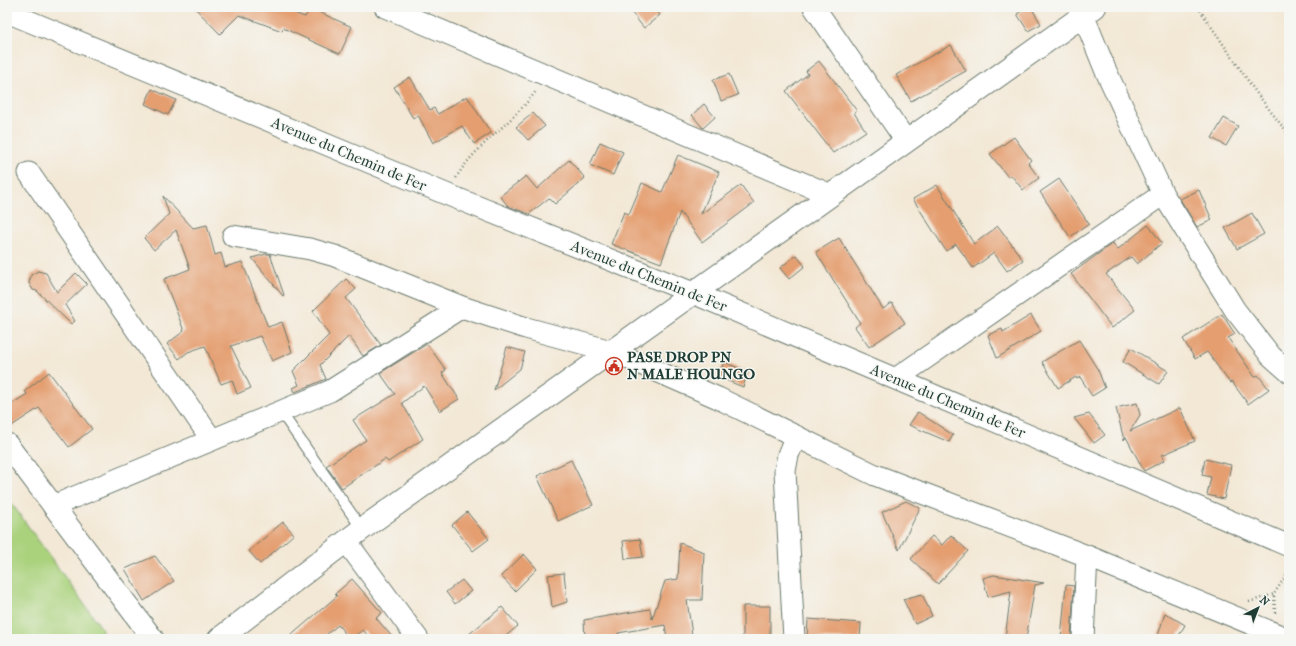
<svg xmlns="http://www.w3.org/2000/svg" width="1296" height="646" viewBox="0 0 1296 646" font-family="'IM FELL French Canon',serif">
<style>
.pitch{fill:#aad27d;stroke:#648858}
.building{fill:#e49e70}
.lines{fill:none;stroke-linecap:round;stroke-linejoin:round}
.lane-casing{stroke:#69796d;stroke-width:12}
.street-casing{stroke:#69796d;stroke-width:23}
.secondary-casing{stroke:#69796d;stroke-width:24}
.path{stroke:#69796d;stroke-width:2.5;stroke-dasharray:1 3;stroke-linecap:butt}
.lane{stroke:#fff;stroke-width:10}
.street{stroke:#fff;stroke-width:21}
.secondary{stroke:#fff;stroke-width:22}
.labels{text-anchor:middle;stroke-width:3;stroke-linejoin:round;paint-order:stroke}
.street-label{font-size:15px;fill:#1f3d34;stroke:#f6f6f2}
.poi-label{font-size:15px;font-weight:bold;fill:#1f3d34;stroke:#f6f6f2;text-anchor:start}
</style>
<rect width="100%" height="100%" fill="#f6f6f2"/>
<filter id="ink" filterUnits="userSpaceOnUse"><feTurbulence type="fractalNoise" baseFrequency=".025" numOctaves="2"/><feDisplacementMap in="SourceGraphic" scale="8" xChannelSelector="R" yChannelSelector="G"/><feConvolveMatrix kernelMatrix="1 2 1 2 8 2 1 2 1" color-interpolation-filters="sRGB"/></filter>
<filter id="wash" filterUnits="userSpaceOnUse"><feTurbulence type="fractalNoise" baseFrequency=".012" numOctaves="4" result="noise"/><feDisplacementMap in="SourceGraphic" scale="16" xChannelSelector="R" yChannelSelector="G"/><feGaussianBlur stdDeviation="0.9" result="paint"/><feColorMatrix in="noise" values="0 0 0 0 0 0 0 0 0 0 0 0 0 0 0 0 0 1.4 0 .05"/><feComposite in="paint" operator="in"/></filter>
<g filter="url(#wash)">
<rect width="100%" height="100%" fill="#f3e8d6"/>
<path class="pitch" d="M7 497 103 630 91 639H7Z"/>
<g id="blocks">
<path class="building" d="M194 7H278L305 17 310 8 352 27 340 54 283 28 282 31 239 15 220 34Z
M627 7H653L660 15 644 28Z
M1027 7H1031L1041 24 1028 31 1017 14Z
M951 45 966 71 911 101 896 75Z
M819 61 857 111 854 113 866 131 833 153 786 91 808 74 806 71Z
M729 74 738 95 721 101 713 80Z
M410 77 430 110 434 108 438 114 467 96 491 133 474 144 462 126 433 143 418 115 413 118 394 87Z
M152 89 176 100 168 115 145 104Z
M704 104 715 117 703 128 692 115Z
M533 113 545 126 528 140 516 127Z
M1224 118 1238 126 1226 146 1212 138Z
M1014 137 1031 160 1028 163 1039 178 1023 190 1011 175 1008 177 990 154Z
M600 142 623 152 613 175 590 165Z
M678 155 719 172 701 214 741 185 754 203 702 242 680 212 661 263 611 244 624 212 629 214 642 183 662 192Z
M569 160 585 178 555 204 549 198 529 214 508 206 500 196 526 176 537 189Z
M1059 179 1089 224 1070 237 1040 192Z
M937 185 974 244 998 226 1023 260 1007 271 994 253 973 268 956 244 946 251 913 199Z
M1199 190 1212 220 1197 227 1180 199Z
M163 196 193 228 207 225 215 255 221 253 225 267 242 262 268 327 282 322 292 352 272 361 260 336 231 346 251 388 237 394 232 380 221 384 205 346 188 352 179 359 167 344 184 331 164 279 190 269 176 230 154 250 144 238 169 214Z
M1252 213 1264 234 1237 249 1225 228Z
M1148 225 1162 243 1137 264 1131 257 1106 274 1135 310 1112 328 1071 274 1113 243 1117 250Z
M839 238 883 309 892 303 905 323 869 347 855 327 860 323 816 252Z
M266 254H270L284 295 283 296 252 258Z
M796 255 805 266 789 279 780 268Z
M38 271 46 273 57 292 76 273 87 284 65 305 75 321 71 324 37 291 33 290 29 283 31 275Z
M346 279 356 289 346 298 381 345 363 356 349 336 320 365 326 379 295 392 293 388 299 385 293 371 329 335 313 311Z
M1222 314 1235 334 1228 338 1255 377 1258 375 1269 389 1248 404 1232 382 1230 383 1207 352 1195 359 1183 339Z
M1031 315 1041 331 997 358 988 335 1002 329 1003 332Z
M1079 340 1098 370 1105 388 1092 396 1080 377 1077 379 1076 377 1058 388 1042 362Z
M427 344 446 370 442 373 459 399 440 411 424 386 402 403 423 439 388 462 385 459 342 488 326 466 366 440 353 420 395 394 380 373Z
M507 347 525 352 520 369 494 390Z
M1131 348 1168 371 1159 384 1123 362Z
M724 362 748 372 743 387 718 377Z
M49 372 92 429 69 447 39 408 7 429V407L27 394 25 391Z
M1137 403 1140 415 1130 431 1180 408 1195 441 1162 455 1165 460 1144 471 1126 437 1124 440 1116 408Z
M918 412 953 435 949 442 909 425Z
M1089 414 1105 435 1094 443 1074 418Z
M1205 459 1231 465 1224 499 1207 495 1211 477 1202 475Z
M571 460 593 505 558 521 537 476Z
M906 501 920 508 899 550 882 512Z
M467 512 489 539 473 551 452 525Z
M283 522 294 534 260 564 249 551Z
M951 535 968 551 938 584 911 559 932 536 942 545Z
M640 539 643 557 625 559 623 541Z
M680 543 704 552 702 600H687L692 635 667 639 665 625 618 633 619 639H585L584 620 650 609 652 619 665 581 678 579Z
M524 554 537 569 515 591 501 576Z
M155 556 174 581 144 601 125 569Z
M564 573 567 602 552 607 548 575Z
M994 575 1044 583 1035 585 1026 639H1005L1011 591 988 597 983 578Z
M352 579 382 613 376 618 394 639H371L363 630 350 639 338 625 321 639H287L337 596 335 594Z
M462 580 471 591 455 604 446 592Z
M1066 585 1074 586 1071 639H1061Z
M922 594 932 616 915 624 903 599Z
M743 606H770V639H743Z
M502 607 518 626 502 639H463Z
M1165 613 1185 625 1177 639H1157Z
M808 619 861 623 860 639 807 638Z"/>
</g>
</g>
<g filter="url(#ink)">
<use href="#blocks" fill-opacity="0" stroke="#69796d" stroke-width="1"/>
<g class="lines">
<g class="lane-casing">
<path id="lane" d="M281 412 362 529"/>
</g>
<g class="street-casing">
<path id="street" d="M385 7 831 195
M814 7 906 141
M1080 7 1105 69 1163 194 1235 310 1271 356 1289 372
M7 12 446 194 693 293 1289 546
M29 173 212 440
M233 236 310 249 335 256 462 307 526 328 611 351 718 398 875 475 1087 556 1288 639
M897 378 1163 194
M7 444 153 639
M53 506 330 391 462 307
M346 541 418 639
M794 639 785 471 788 455 796 436
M1083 639 1087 556"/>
</g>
<g class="secondary-casing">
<path id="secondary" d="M219 639 362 529 1095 7"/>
</g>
<path class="path" d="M1198 7 1255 91 1289 135
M456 178C476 144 513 123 536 91
M1249 602 1274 594
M1275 613 1274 594 1289 571"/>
<use href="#lane" class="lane"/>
<use href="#street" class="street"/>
<use href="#secondary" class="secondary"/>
</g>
</g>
<defs>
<g id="civic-ring" transform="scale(0.9)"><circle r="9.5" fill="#f6f6f2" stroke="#c8321e" stroke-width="1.5"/><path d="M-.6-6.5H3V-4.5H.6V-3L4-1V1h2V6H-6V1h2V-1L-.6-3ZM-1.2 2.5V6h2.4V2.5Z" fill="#c8321e"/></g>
</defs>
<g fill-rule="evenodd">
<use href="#civic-ring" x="614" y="366"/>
</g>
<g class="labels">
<g class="street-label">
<text transform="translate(349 154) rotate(23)" y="5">Avenue du Chemin de Fer</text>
<text transform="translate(649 276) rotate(22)" y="5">Avenue du Chemin de Fer</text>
<text transform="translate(948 401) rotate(23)" y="5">Avenue du Chemin de Fer</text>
</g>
<g class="poi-label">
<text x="627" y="362">PASE DROP PN<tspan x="627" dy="17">N MALE HOUNGO</tspan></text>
</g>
</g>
<rect width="1296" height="646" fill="none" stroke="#f6f6f2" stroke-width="24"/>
<g transform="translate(1258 608) rotate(42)" stroke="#f6f6f2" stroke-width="3" paint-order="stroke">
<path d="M0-3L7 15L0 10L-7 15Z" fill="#1f3d34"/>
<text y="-6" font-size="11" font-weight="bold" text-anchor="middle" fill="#1f3d34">N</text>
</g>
</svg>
